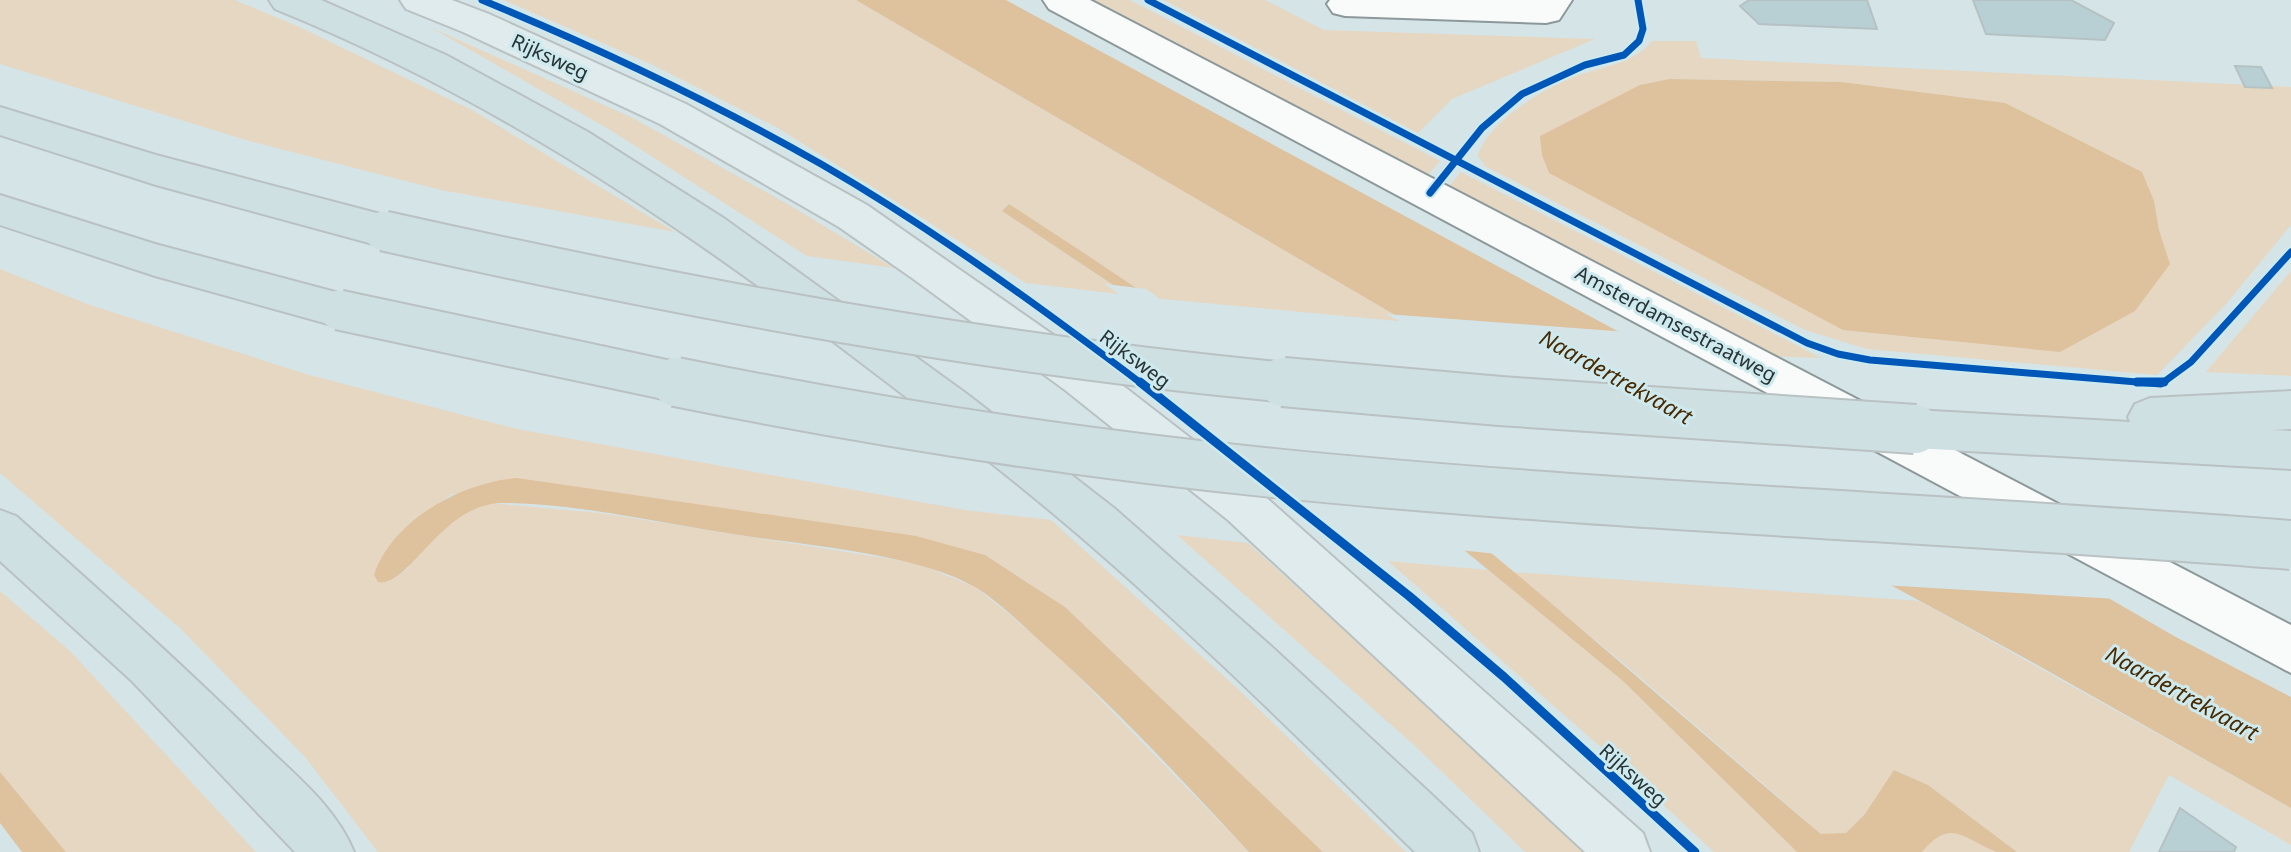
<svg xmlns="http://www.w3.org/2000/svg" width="2291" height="852" viewBox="0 0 2291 852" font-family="'Noto Sans',sans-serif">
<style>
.green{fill:#e6d7c2;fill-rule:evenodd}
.water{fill:#dec19d}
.pier{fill:#d5e4e7}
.building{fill:#b8d0d4;stroke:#b5c1c3;stroke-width:2}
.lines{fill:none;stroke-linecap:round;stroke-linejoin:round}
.minor-casing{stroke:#8c9899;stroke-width:4}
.major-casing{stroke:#b9c1c2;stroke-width:4}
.highway-casing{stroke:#b9c1c2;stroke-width:4}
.minor{fill:#f9fbfb;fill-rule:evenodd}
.major{fill:#dfebec;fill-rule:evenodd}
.highway{fill:#cfe0e2;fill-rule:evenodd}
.highway-bridge-far1-casing{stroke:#b9c1c2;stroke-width:43;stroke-linecap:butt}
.highway-bridge-casing{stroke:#b9c1c2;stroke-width:52;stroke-linecap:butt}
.highway-bridge-far1{stroke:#cfe0e2;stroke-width:39}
.highway-bridge{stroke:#cfe0e2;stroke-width:48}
.cycleway-far1-casing{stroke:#ceeaee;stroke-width:11}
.cycleway-casing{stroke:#ceeaee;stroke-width:14}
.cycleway-far1{stroke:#0057b8;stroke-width:7}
.cycleway{stroke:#0057b8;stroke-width:9}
.labels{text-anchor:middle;stroke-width:6;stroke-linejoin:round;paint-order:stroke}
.street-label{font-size:20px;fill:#283335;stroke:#ceeaee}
.water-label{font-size:22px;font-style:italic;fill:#482900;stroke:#ceeaee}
</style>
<rect width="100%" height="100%" fill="#d5e4e7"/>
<path class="green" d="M0 0H235L297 26 472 110 675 232 441 190 249 141 0 64Z
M504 0H856L1407 322 1152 298 1009 204 1002 211 1127 295 1026 283 778 128 653 65Z
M1083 0H1130L1440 161 1425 178Z
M1164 0H1265L1324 30 1595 39 1452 99 1418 133Z
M432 28 633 118 791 206 894 268 807 256 612 131Z
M1652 41H1696L1701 58 2291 87V225L2226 304 2157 375 1867 349 1805 330 1485 166 1478 156C1487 122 1547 86 1579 75 1605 66 1633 64 1652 41ZM1670 79 1841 82 2154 201 2159 230 2170 264 1843 330 1818 315Z
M1461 172 1821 358 1762 356 1446 190Z
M0 269 87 304 306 374 517 429 965 510 1051 520 1239 690 1406 852H1323L1065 607 985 555 452 494 429 510 392 580 405 571 438 532 467 511 490 503 600 513 916 563 975 587 1009 614 1065 663 1249 852H378L305 757 180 628 0 473Z
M2291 271V376L2206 372Z
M1177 535 1248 543 1589 852H1525L1415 746Z
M1388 561 1488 570 1623 681 1797 852H1714L1611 756Z
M1513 572 1919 601 2291 808V845L2169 775 2129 852H2017L1928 785 1895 770 1865 814 1846 834H1821L1628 667Z
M0 591 71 652 256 852H66L0 772Z
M1944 833H1959L1998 852H1922L1934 838Z"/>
<path class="water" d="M856 0H1006L1632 339 1887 470 2174 636 2291 697V808L2023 657 1407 322Z
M1670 79 1841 82 2005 103 2142 172 2154 201 2159 230 2170 264 2135 311 2060 352 1843 330 1549 173 1542 155 1540 136 1640 85Z
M1009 204C1134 285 1259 369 1376 460 1529 579 1673 710 1821 834L1846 833 1865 814 1894 770 1928 785 2017 852C2011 852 2002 852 1997 852 1964 840 1952 816 1922 852H1797L1623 681 1351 457 1113 285 1002 211Z
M517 478 916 536 985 555 1065 607 1323 852H1249C1182 780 1114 706 1040 641 1020 623 998 601 975 587 914 552 798 545 727 533 655 522 579 504 505 503 442 501 410 588 378 582L374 575C392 520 462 482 517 478Z
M0 772 66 852H22L0 823Z"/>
<path class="pier" d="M1105 284 1146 289 1378 456 1498 554 1458 550 1349 460Z
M1386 314 1628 332 1889 467 2117 599 1882 585Z"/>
<path class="building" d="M1749 0H1867L1877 29 1759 24 1740 6Z
M1973 0H2071L2114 23 2105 40 1986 34Z
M2235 66 2261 67 2272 88 2245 87Z
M2180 808 2236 847 2234 852H2159Z"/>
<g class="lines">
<g class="minor-casing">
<path id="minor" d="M1043 0H1090L2291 625V673L1049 9Z
M1330 0H1572L1559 20 1546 23 1345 16 1333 13 1327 4Z"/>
</g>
<g class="major-casing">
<path id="major" d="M400 0H452L489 14 686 104 867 205 1095 364 1260 492 1643 833 1650 852H1585L1228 520 1065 390 912 278 839 227 660 124 463 32 406 9Z"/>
</g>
<g class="highway-casing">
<path id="highway" d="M269 0H321L446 55 588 132 725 219 967 394 1114 508 1272 647 1432 795 1472 833 1479 852H1415C1306 745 1197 637 1081 537 1003 470 921 408 839 346 661 211 482 93 275 9Z
M0 107 156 155 384 215 398 220 404 231 398 242 384 247 156 185 0 135Z
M0 195 155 244 339 293 354 298 360 310 354 322 339 327 155 276 0 225Z
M2291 391V429L2271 430 2291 431V469L1915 448 1899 442 1893 429 1899 416 1915 410 2130 422 2128 417 2135 404 2150 398Z
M0 510 16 516C99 590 181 663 260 741 294 774 336 807 354 852H295L132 681 0 561Z"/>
</g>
<use href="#minor" class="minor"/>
<use href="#major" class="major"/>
<use href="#highway" class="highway"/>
<g class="highway-bridge-far1-casing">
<path id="highway-bridge-far1" d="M384 231C688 299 994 356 1304 384
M339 310 686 384"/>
</g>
<g class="highway-bridge-casing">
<path id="highway-bridge" d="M676 382C874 422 1073 453 1273 473 1612 507 1952 518 2291 545
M1283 382 1500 401 1915 429"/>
</g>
<use href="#highway-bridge-far1" class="highway-bridge-far1"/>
<use href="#highway-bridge" class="highway-bridge"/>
<g class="cycleway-far1-casing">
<path id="cycleway-far1" d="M482 0C598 48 712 102 821 164 933 229 1039 306 1142 384
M1148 0 1807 343 1838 354 1870 360 2161 384 2191 362 2291 252
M1430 193 1482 128 1522 94 1585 65 1624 55 1639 41 1643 29 1638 0"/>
</g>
<g class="cycleway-casing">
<path id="cycleway" d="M1140 382 1409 596 1504 677 1695 852
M2137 382H2164"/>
</g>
<use href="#cycleway-far1" class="cycleway-far1"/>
<use href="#cycleway" class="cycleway"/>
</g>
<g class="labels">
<g class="street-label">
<text transform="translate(550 57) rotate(25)" y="7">Rijksweg</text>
<text transform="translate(1676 324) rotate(28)" y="7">Amsterdamsestraatweg</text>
<text transform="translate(1135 359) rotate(37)" y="7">Rijksweg</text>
<text transform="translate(1633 775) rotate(42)" y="7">Rijksweg</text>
</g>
<g class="water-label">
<text transform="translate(1616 377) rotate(29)" y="8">Naardertrekvaart</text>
<text transform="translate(2182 693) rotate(29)" y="8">Naardertrekvaart</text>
</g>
</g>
</svg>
